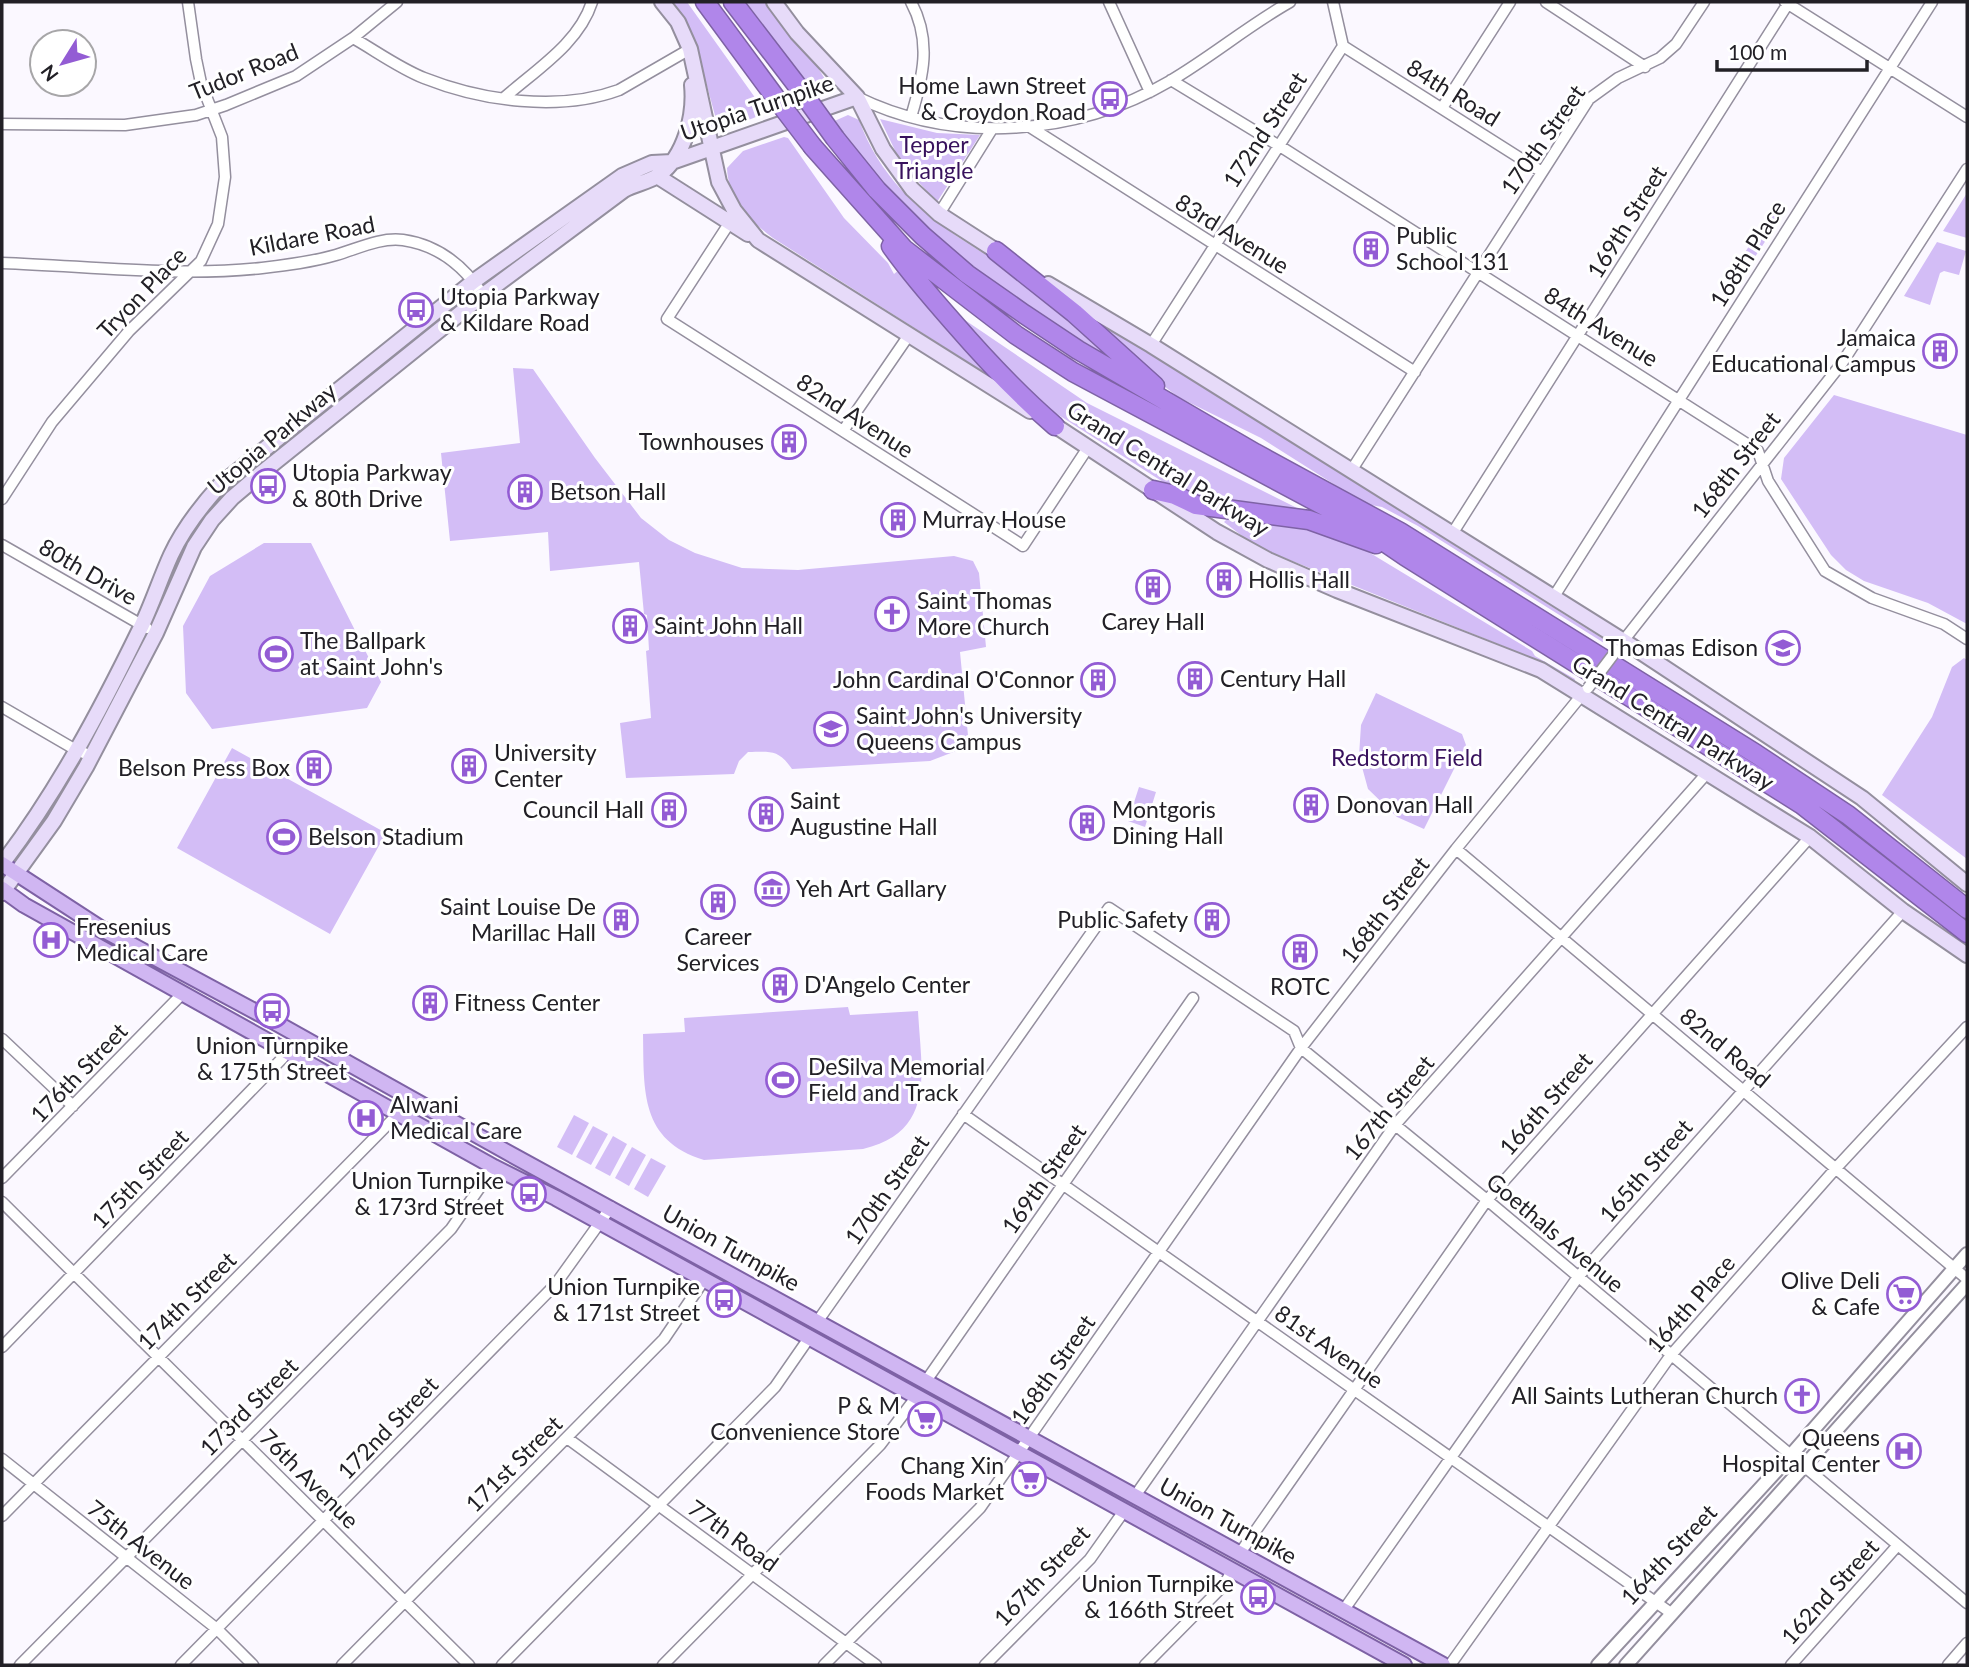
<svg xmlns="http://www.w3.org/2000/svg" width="1969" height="1667" viewBox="0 0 1969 1667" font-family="Lato,sans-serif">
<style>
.green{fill:#d3bdf6}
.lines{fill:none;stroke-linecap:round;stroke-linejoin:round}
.minor-casing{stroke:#948f9e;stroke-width:13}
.tertiary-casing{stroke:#948f9e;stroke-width:16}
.secondary-casing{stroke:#948f9e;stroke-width:18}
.primary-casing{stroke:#7e62a5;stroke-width:18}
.motorway-casing{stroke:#7e62a5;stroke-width:21}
.minor{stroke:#fff;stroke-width:10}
.tertiary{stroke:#fff;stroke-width:12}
.secondary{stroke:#e7dbf9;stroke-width:14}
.primary{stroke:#d0b6f2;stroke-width:14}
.motorway{stroke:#b086ea;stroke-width:18}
.minor-bridge-casing{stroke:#948f9e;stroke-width:13;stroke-linecap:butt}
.motorway-bridge-casing{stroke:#7e62a5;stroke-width:21;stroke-linecap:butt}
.minor-bridge{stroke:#fff;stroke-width:10}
.motorway-bridge{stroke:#b086ea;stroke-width:18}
.labels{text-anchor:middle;stroke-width:6;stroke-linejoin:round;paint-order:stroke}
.street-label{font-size:23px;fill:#222026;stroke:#fff}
.poi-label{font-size:23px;fill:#222026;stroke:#fff;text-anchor:start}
.park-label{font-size:23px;fill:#38115d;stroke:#fff}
</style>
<rect width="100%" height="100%" fill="#fbf8ff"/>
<path class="green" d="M671 2H687L766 113 726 129 720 126 716 119 696 46Z
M746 2H766L819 63 817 66 828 84 827 91 817 97Z
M848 115 859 120C879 175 917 211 966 242 982 253 1000 262 1016 273 1050 298 1081 329 1113 357L1112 360 1067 337 968 266 891 199 830 123Z
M880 119 937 133 980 135 937 202 901 163Z
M784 137 788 138 844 218 888 263 894 274 900 269 1001 383 773 238C749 220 728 199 727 168L743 151Z
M1967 193V238L1943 231Z
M1777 203 1787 208 1751 263 1742 257Z
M1937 242 1966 251 1959 275 1944 271 1940 273 1930 305 1904 296Z
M1064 299 1605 640 1604 643 1418 526 1382 507 1371 505 1351 495 1261 438 1178 397 1150 375Z
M959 316 1087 403 1317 518 1225 506 1174 489 1029 396Z
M513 368 533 369 595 458 641 518 669 540 695 553 742 568 798 570 954 556 973 561 979 573 986 647 960 652 969 746 930 761 792 769C778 749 771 752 748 752L739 761 734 774 626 778 620 723 651 718 646 651 649 650 647 615 644 614 639 562 550 571 548 532 450 541 441 453 520 443Z
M1834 395 1967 435V624L1928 603 1864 581 1846 570 1831 555 1781 479 1784 458Z
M1230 516 1296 522 1342 536 1532 651 1535 656 1575 679 1574 682 1541 663 1508 648 1255 546 1224 522Z
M264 543H311L381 682 367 708 212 729 186 693 183 626 210 576Z
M1964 658 1967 660V859L1882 795 1932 717 1952 667Z
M1376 693 1462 734 1466 745 1424 829 1397 817 1368 789 1359 756 1361 725Z
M232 748 386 833 330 934 177 848Z
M1139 787 1156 792 1145 827 1128 821Z
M848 1007 850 1015 918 1011C921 1070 937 1132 863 1149L704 1160C640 1140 644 1092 643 1034L685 1032 684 1018Z
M574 1115 589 1123 572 1155 557 1147Z
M593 1126 608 1134 591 1165 576 1157Z
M613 1136 627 1144 610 1176 595 1168Z
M632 1147 646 1155 629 1186 615 1178Z
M651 1158 666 1166 648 1197 634 1189Z"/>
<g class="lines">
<g class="minor-casing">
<path id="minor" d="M911 2C932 41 923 77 911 117
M1109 2 1150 92
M1546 2 1645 67
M1785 2 1967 117
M353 38C376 51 399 68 424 78 482 101 559 112 619 90L690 49
M1343 46 1542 172
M1171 80 1286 150 1758 451 1768 481 1825 571 1872 598 1944 624 1967 639
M505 97C537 69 579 43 592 2
M857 97C955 145 1076 136 1170 81 1211 57 1249 25 1290 2
M1442 108 1510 2
M2 124 125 125 196 115 226 105 296 76 353 38 397 2
M1030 127 1415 372
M939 214 992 129
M730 222 667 319 1014 540 1023 546 1087 449
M2 263C88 266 177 277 262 268 287 265 312 262 336 255 357 249 380 237 403 240 438 245 464 266 483 295
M1151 345 1343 46 1333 2
M843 431 909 335
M1351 471 1589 99 1618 78 1660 58 1676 44 1704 2
M2 499 52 422 129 331 201 261 218 224 225 177 222 137 201 83 196 59 188 2
M1452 534 1789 2
M2 545 147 628
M1553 598 1932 2
M1620 645 1842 363 1967 169
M2 707 76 750 92 756
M1456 849 1967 1279
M2 1039 73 1106
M963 1114 1671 1613
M2 1178 183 993
M2 1202 469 1665
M817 1322 1109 908 1294 1031 1301 1048 1487 1200 1967 1603
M2 1347 303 1037
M926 1381 1193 998
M567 1438 876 1665
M2 1459 217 1629 253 1665
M1135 1496 1395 1125 1708 772
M2 1516 399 1113
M1240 1553 1487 1200 1810 837
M1343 1611 1578 1277 1903 911
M20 1665 451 1229 494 1167
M181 1665 555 1285 611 1207
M342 1665 664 1339 704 1280
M502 1665 775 1387 809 1338
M663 1665 880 1445 917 1396
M824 1665 980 1508 1301 1048 1456 849 1585 691
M985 1665 1090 1559 1124 1511
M1145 1665 1225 1584 1232 1570
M1450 1665 1671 1355 1837 1167 1967 1027
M1791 1665 1898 1545
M1948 1665 1967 1643"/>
</g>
<g class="tertiary-casing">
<path id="tertiary" d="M1598 1665 1791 1455 1967 1254
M1626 1665 1967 1284"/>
</g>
<g class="secondary-casing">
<path id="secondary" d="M662 2 678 22 690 49 719 182 734 210 758 240 1030 411
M774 2 797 33 857 97 883 149 912 189 939 214 1004 256
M657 176 748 234
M1048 284 1151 345 1633 647 1862 798 1967 884
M1048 421 1217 532 1268 560 1337 590 1541 670 1810 837 1903 911 1967 955
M2 864C57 792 100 711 140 629 152 605 160 579 171 555 183 529 201 506 220 485L474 281 622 176 652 163 672 162 857 97
M2 893 54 821 86 767 156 633 194 547 212 520 232 498 259 475 483 295 624 190C634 184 649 182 659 175 685 156 695 115 692 85"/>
</g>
<g class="primary-casing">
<path id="primary" d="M2 864 102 929 271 1020 505 1151 1443 1665
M2 889 24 905 494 1167 556 1198 1404 1665"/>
</g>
<g class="motorway-casing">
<path id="motorway" d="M705 2 778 101
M733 2 799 88
M835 138 877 190 923 236 967 274 1024 314 1078 350 1255 453 1400 532 1756 754 1848 815 1967 909
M813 147 904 249 1016 335 1073 372 1358 524 1405 556 1801 804 1967 933
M891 246C910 273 931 297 953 322 985 359 1018 394 1055 426
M996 251 1074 313 1155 386
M1153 490 1175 495 1196 505 1309 520 1376 544"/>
</g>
<use href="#minor" class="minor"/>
<use href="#tertiary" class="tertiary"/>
<use href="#secondary" class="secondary"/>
<use href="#primary" class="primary"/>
<use href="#motorway" class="motorway"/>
<g class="minor-bridge-casing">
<path id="minor-bridge" d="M1588 688 1616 651"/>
</g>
<g class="motorway-bridge-casing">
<path id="motorway-bridge" d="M799 88 835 138
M778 101 813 147"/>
</g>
<use href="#minor-bridge" class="minor-bridge"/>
<use href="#motorway-bridge" class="motorway-bridge"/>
</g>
<defs>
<g id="bus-ring" transform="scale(1.75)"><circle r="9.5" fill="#fff" stroke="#935cd4" stroke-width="1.5"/><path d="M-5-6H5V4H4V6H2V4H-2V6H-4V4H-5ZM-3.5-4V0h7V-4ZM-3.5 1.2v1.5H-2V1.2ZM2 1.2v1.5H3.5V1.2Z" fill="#935cd4"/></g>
<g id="building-ring" transform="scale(1.75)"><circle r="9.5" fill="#fff" stroke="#935cd4" stroke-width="1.5"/><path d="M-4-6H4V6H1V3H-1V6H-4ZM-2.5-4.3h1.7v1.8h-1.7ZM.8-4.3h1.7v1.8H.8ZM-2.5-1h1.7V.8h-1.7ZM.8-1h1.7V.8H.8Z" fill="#935cd4"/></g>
<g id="church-ring" transform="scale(1.75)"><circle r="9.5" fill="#fff" stroke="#935cd4" stroke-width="1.5"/><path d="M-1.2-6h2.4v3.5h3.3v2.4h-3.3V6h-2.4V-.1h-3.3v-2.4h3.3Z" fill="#935cd4"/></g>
<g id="school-ring" transform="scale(1.75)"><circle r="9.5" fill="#fff" stroke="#935cd4" stroke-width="1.5"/><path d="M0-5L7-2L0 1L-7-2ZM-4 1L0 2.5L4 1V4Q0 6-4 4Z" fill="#935cd4"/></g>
<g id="stadium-ring" transform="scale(1.75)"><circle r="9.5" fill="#fff" stroke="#935cd4" stroke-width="1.5"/><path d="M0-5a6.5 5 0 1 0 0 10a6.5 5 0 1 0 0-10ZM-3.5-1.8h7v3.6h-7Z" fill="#935cd4"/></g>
<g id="university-ring" transform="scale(1.75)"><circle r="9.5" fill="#fff" stroke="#935cd4" stroke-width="1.5"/><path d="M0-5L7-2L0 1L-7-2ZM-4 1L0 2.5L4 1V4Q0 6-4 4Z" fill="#935cd4"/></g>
<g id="museum-ring" transform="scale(1.75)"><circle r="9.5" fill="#fff" stroke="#935cd4" stroke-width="1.5"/><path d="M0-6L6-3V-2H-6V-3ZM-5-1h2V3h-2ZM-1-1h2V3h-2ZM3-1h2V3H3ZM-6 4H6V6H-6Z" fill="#935cd4"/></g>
<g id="hospital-ring" transform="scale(1.75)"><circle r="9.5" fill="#fff" stroke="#935cd4" stroke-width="1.5"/><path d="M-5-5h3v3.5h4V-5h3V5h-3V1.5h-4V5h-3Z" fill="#935cd4"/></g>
<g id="supermarket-ring" transform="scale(1.75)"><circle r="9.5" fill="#fff" stroke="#935cd4" stroke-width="1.5"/><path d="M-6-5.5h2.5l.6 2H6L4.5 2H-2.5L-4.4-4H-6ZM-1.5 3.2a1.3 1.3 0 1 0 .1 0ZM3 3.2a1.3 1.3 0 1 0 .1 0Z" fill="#935cd4"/></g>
</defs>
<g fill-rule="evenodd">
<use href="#bus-ring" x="1110" y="99"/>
<use href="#building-ring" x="1371" y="249"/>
<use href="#bus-ring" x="416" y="310"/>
<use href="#building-ring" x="1940" y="351"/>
<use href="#building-ring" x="789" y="442"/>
<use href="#bus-ring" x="268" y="486"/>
<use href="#building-ring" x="525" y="492"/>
<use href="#building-ring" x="898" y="520"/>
<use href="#building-ring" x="1224" y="580"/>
<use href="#building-ring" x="1153" y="587"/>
<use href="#church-ring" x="892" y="614"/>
<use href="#building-ring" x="630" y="626"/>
<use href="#school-ring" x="1783" y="648"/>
<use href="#stadium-ring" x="276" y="654"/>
<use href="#building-ring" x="1195" y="679"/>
<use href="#building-ring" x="1098" y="680"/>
<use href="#university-ring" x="831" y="729"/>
<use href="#building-ring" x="469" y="766"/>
<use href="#building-ring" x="314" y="768"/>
<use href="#building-ring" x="1311" y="805"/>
<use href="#building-ring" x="669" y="810"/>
<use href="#building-ring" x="766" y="814"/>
<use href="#building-ring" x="1087" y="823"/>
<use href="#stadium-ring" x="284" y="837"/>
<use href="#museum-ring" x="772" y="889"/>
<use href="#building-ring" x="718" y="902"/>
<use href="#building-ring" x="621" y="920"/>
<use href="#building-ring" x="1212" y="920"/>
<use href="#hospital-ring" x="51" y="940"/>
<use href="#building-ring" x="1300" y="952"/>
<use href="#building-ring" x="780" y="985"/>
<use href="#building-ring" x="430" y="1003"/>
<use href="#bus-ring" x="272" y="1011"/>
<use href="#stadium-ring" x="783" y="1080"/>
<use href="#hospital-ring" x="366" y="1118"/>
<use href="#bus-ring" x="529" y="1194"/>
<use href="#supermarket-ring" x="1904" y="1294"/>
<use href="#bus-ring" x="724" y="1300"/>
<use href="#church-ring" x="1802" y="1396"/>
<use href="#supermarket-ring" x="925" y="1419"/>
<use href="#hospital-ring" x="1904" y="1451"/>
<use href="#supermarket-ring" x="1029" y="1479"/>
<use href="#bus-ring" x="1258" y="1597"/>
</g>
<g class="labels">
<g class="street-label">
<text transform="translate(244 72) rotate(-22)" y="8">Tudor Road</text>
<text transform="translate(1453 93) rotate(32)" y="8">84th Road</text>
<text transform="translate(757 108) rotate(-19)" y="8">Utopia Turnpike</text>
<text transform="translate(1265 130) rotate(-57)" y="8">172nd Street</text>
<text transform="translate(1543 140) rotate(-55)" y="8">170th Street</text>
<text transform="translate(1627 222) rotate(-58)" y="8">169th Street</text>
<text transform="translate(1232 234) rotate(32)" y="8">83rd Avenue</text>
<text transform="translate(312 236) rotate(-11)" y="8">Kildare Road</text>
<text transform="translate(1748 254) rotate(-58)" y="8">168th Place</text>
<text transform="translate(142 293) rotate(-46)" y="8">Tryon Place</text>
<text transform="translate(1601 327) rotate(32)" y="8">84th Avenue</text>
<text transform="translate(855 416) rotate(33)" y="8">82nd Avenue</text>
<text transform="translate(272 439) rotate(-40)" y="8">Utopia Parkway</text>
<text transform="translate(1736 465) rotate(-52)" y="8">168th Street</text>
<text transform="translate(1168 469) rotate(32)" y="8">Grand Central Parkway</text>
<text transform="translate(88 572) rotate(30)" y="8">80th Drive</text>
<text transform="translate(1673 723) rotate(32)" y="8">Grand Central Parkway</text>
<text transform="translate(1385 910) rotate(-52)" y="8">168th Street</text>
<text transform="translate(1725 1048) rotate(40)" y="8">82nd Road</text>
<text transform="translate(79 1073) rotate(-46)" y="8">176th Street</text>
<text transform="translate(1546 1104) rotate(-49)" y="8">166th Street</text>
<text transform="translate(1389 1108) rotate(-51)" y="8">167th Street</text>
<text transform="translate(1646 1171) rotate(-49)" y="8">165th Street</text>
<text transform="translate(140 1179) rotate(-46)" y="8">175th Street</text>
<text transform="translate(1044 1179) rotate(-55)" y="8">169th Street</text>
<text transform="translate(887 1190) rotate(-55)" y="8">170th Street</text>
<text transform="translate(1555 1233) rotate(40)" y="8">Goethals Avenue</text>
<text transform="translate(731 1248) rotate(29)" y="8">Union Turnpike</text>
<text transform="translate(187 1301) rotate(-45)" y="8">174th Street</text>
<text transform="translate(1691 1304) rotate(-49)" y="8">164th Place</text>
<text transform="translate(1329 1347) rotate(35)" y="8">81st Avenue</text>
<text transform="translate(1053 1370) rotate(-55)" y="8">168th Street</text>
<text transform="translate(249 1407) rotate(-45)" y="8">173rd Street</text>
<text transform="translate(388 1428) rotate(-46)" y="8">172nd Street</text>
<text transform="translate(514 1464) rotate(-45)" y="8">171st Street</text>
<text transform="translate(309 1479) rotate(45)" y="8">76th Avenue</text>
<text transform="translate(1228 1521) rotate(29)" y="8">Union Turnpike</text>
<text transform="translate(733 1536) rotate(36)" y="8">77th Road</text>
<text transform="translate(141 1545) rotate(38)" y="8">75th Avenue</text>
<text transform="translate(1669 1555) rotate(-47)" y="8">164th Street</text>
<text transform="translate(1042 1576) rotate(-47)" y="8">167th Street</text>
<text transform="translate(1830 1592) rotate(-48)" y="8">162nd Street</text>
</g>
<g class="poi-label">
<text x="1086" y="94" text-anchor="end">Home Lawn Street<tspan x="1086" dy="26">&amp; Croydon Road</tspan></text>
<text x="1396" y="244">Public<tspan x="1396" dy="26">School 131</tspan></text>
<text x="440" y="305">Utopia Parkway<tspan x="440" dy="26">&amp; Kildare Road</tspan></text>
<text x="1916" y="346" text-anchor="end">Jamaica<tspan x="1916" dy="26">Educational Campus</tspan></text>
<text x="764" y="450" text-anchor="end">Townhouses</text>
<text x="292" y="481">Utopia Parkway<tspan x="292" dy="26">&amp; 80th Drive</tspan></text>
<text x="550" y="500">Betson Hall</text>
<text x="922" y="528">Murray House</text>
<text x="1248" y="588">Hollis Hall</text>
<text x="917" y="609">Saint Thomas<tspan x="917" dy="26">More Church</tspan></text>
<text x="1153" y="630" text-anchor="middle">Carey Hall</text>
<text x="654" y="634">Saint John Hall</text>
<text x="300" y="649">The Ballpark<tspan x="300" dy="26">at Saint John's</tspan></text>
<text x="1758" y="656" text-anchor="end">Thomas Edison</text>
<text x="1220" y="687">Century Hall</text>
<text x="1074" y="688" text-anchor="end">John Cardinal O'Connor</text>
<text x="856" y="724">Saint John's University<tspan x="856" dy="26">Queens Campus</tspan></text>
<text x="494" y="761">University<tspan x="494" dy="26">Center</tspan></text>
<text x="290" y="776" text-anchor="end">Belson Press Box</text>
<text x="790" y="809">Saint<tspan x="790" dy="26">Augustine Hall</tspan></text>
<text x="1336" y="813">Donovan Hall</text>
<text x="644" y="818" text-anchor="end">Council Hall</text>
<text x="1112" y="818">Montgoris<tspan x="1112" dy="26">Dining Hall</tspan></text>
<text x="308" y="845">Belson Stadium</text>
<text x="796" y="897">Yeh Art Gallary</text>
<text x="596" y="915" text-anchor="end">Saint Louise De<tspan x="596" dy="26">Marillac Hall</tspan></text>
<text x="1188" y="928" text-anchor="end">Public Safety</text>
<text x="76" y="935">Fresenius<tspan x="76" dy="26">Medical Care</tspan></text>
<text x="718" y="945" text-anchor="middle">Career<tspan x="718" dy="26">Services</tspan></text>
<text x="804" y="993">D'Angelo Center</text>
<text x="1300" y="995" text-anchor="middle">ROTC</text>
<text x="454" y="1011">Fitness Center</text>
<text x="272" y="1054" text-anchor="middle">Union Turnpike<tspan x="272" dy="26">&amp; 175th Street</tspan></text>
<text x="808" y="1075">DeSilva Memorial<tspan x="808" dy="26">Field and Track</tspan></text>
<text x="390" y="1113">Alwani<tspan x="390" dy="26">Medical Care</tspan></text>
<text x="504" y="1189" text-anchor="end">Union Turnpike<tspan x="504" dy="26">&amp; 173rd Street</tspan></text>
<text x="1880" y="1289" text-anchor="end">Olive Deli<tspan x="1880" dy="26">&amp; Cafe</tspan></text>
<text x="700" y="1295" text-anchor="end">Union Turnpike<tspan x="700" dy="26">&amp; 171st Street</tspan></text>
<text x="1778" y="1404" text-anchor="end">All Saints Lutheran Church</text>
<text x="900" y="1414" text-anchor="end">P &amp; M<tspan x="900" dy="26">Convenience Store</tspan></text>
<text x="1880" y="1446" text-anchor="end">Queens<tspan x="1880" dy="26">Hospital Center</tspan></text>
<text x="1004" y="1474" text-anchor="end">Chang Xin<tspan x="1004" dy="26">Foods Market</tspan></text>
<text x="1234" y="1592" text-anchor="end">Union Turnpike<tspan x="1234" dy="26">&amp; 166th Street</tspan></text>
</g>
<g class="park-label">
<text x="934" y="153">Tepper<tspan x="934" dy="26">Triangle</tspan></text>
<text x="1407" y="766">Redstorm Field</text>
</g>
</g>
<rect width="1969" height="1667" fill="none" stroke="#222026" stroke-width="7"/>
<g transform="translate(63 63) rotate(233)"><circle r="33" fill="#ffffff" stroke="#a7a6a8" stroke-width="2"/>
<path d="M0-5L12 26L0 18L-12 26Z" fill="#935cd4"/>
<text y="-10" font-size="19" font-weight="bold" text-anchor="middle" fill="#222026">N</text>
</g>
<path d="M1717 60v10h150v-10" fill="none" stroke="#222026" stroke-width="3.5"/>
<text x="1728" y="60" font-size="21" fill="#222026" stroke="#ffffff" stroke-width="5" paint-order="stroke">100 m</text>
</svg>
